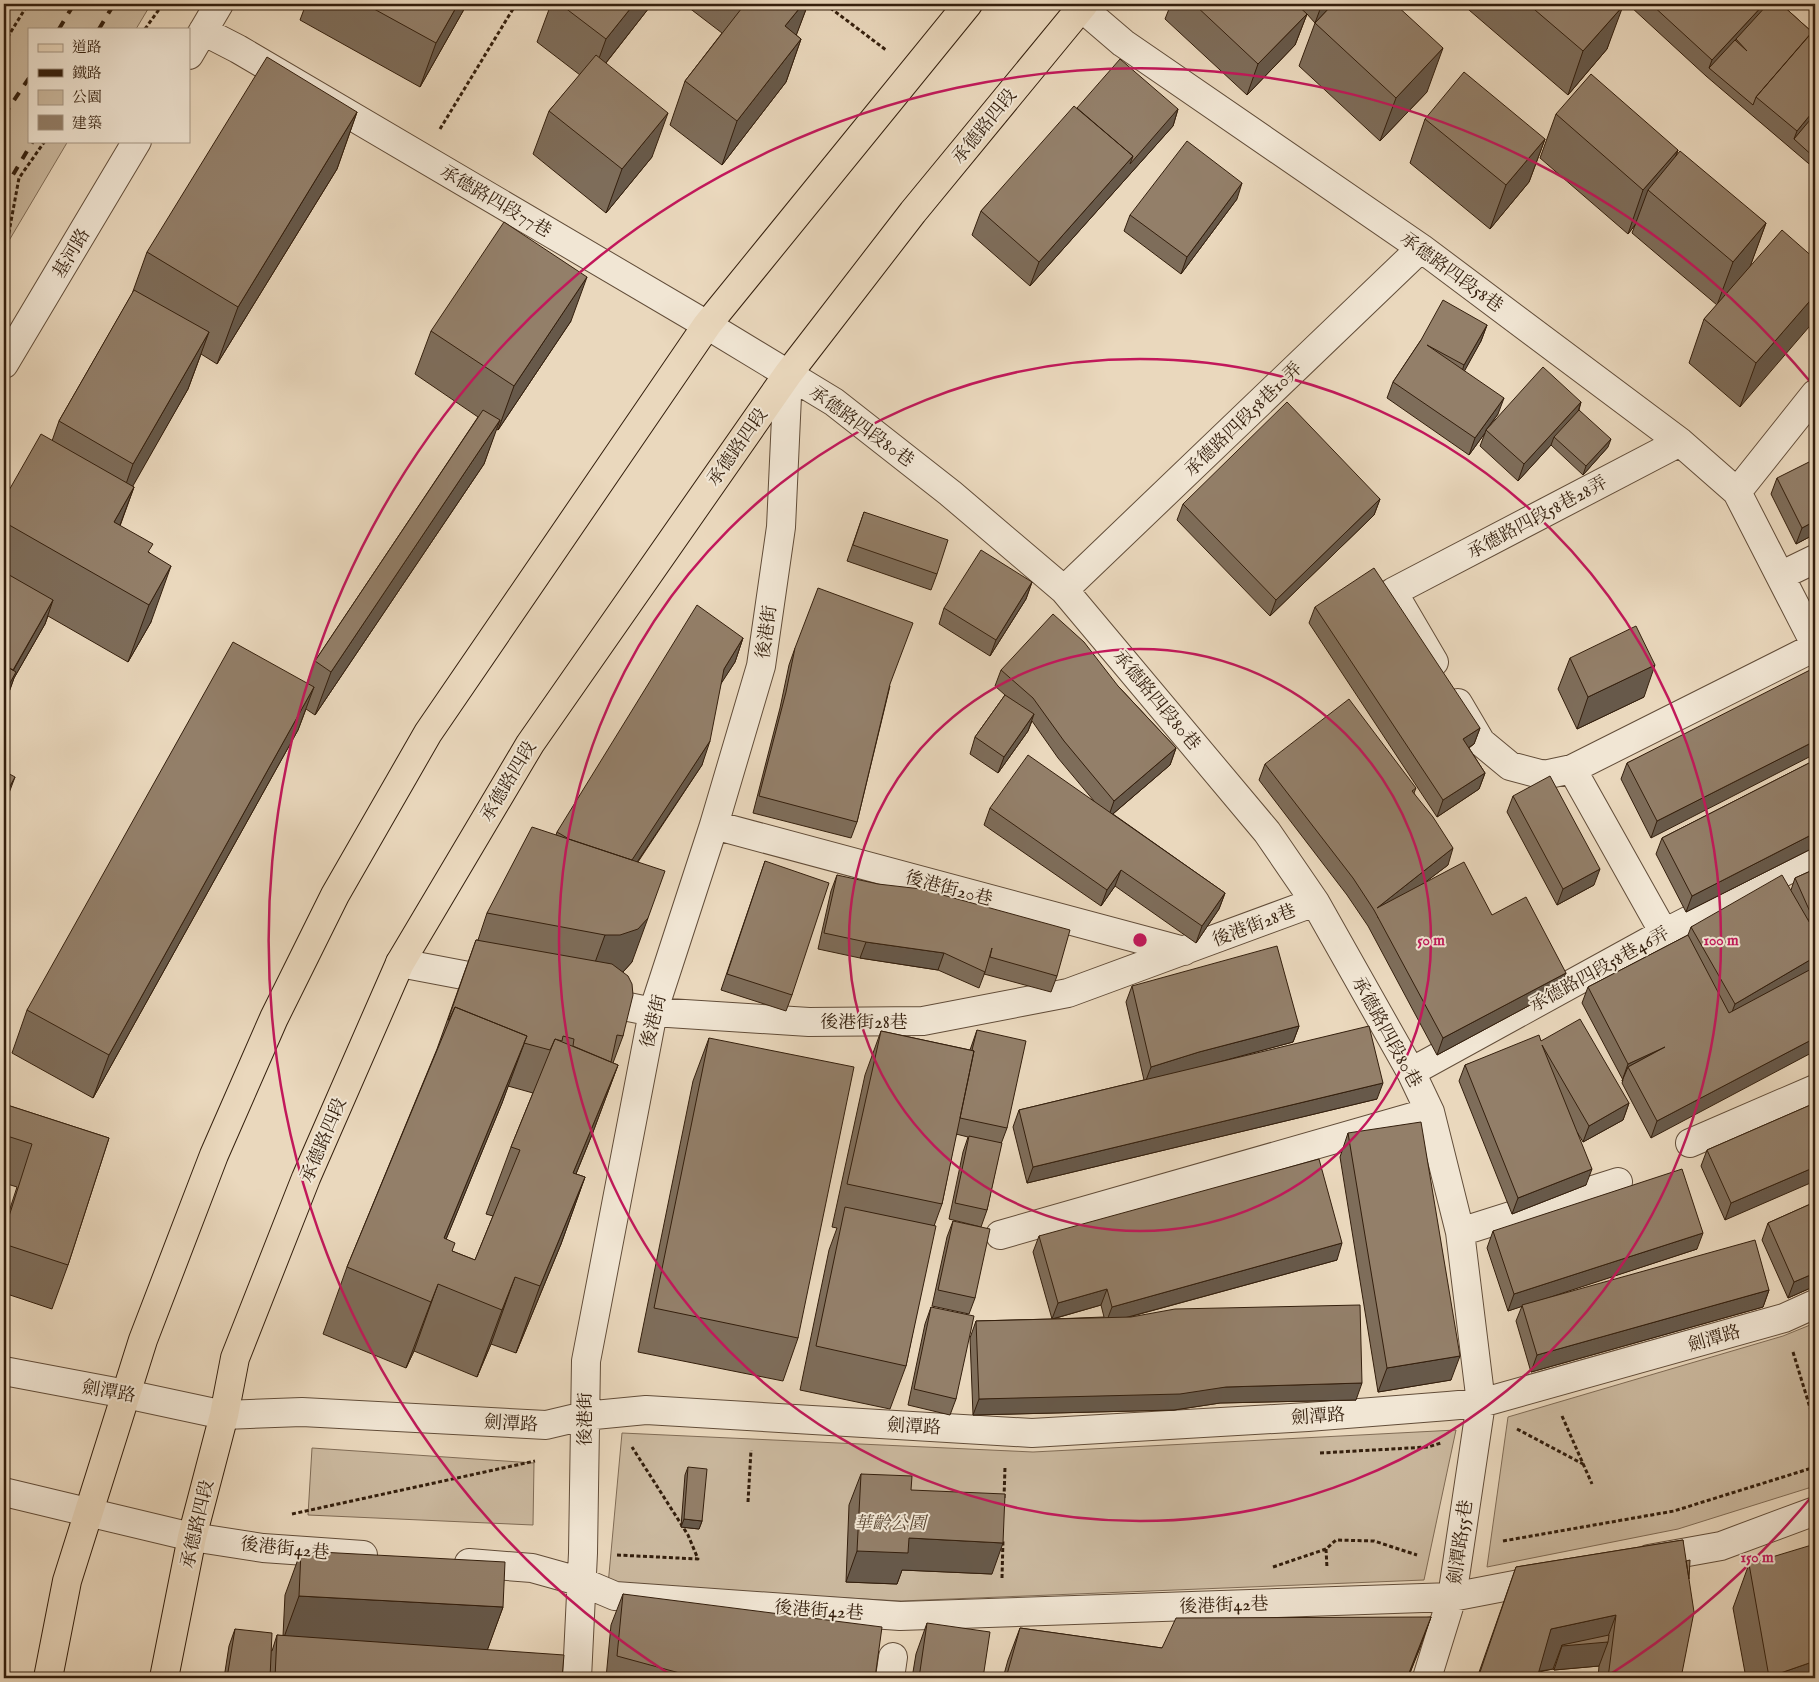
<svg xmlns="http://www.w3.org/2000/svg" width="1819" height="1682" viewBox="0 0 1819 1682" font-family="'IM FELL English','Noto Serif TC',serif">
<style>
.green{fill:#cbb99f;stroke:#806c56}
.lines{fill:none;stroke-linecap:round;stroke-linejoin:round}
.minor-casing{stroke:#624d39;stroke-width:30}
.major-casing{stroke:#341f0d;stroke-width:30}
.path{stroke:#341f0d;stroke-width:3;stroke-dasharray:4 2.5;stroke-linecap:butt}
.minor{stroke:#f1e6d4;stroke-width:28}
.major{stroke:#ead8bd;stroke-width:28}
.rail{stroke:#341f0d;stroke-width:4;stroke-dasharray:9 9;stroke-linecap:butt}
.wall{fill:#7e6d5a;stroke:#341f0d;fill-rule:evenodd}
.shaded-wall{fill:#67594a;stroke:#341f0d}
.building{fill:#937f69;stroke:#341f0d}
.ring{fill:none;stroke:#c2185b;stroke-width:2.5}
.labels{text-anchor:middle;stroke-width:4;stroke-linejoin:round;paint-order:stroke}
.street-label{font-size:18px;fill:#341f0d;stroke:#f1e6d4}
.park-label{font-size:18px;font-style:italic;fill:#5a4632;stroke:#f1e6d4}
.centre{fill:#c2185b;stroke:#f1e6d4;stroke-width:2.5}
.ring-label{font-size:15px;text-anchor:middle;font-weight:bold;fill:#c2185b;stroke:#f1e6d4;stroke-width:4;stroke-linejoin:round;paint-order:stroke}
</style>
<rect width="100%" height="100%" fill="#ead8bd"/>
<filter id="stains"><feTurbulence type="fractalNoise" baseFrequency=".004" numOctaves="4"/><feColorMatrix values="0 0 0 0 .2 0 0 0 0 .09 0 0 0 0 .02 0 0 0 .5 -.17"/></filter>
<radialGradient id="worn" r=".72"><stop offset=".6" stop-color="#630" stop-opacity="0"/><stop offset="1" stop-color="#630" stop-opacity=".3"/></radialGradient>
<path class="green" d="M4 4H151L136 29H29V141H68L4 249Z
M1815 1323V1486L1678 1529 1487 1567 1508 1417 1783 1336Z
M1456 1430 1424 1580 901 1601 608 1585 622 1433 1033 1452Z
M312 1448 534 1463 533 1525 308 1515Z"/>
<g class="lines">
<g class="minor-casing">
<path id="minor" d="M1081 7 1123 43 1421 248 1680 442 1737 492 1815 644
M203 31 238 49 707 325 834 402 950 493 1064 590 1267 832 1315 902 1411 1072 1430 1112 1460 1232 1481 1403 1452 1597 1427 1678
M189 55 219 4
M4 364 137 141
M1737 492 1815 394
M1780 576 1815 559
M1064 590 1421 248
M1434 662 1393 592 1680 442
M1458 703 1481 742 1510 766 1544 775 1572 769 1815 647
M1572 769 1664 933
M714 825 1184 951
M400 963 500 982
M594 1000 653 1012 809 1022 923 1021 1068 993 1315 902
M1411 1072 1664 933 1815 856
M1690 1143 1815 1089
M1460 1232 1618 1182
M1000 1235 1430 1112
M4 1371 126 1394 224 1415 302 1412 546 1425 584 1416 646 1410 1032 1433 1308 1417 1448 1406 1481 1403 1784 1318 1815 1304
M4 1492 192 1537 263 1548 363 1555
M1649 1559 1721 1546 1815 1511
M469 1563 532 1568 582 1582 615 1596 900 1616 1452 1597 1546 1579
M577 1678 583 1553 586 1361 653 1012 714 825 761 666 781 527 788 374
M890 1678 893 1657"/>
</g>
<g class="major-casing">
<path id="major" d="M48 1678 67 1581 143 1340 214 1155 274 1018 335 895 428 733 707 325 968 4
M164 1678 192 1537 224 1415 235 1358 306 1178 400 963 530 744 788 374 913 212 1084 4"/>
</g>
<path class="path" d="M825 4 886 50
M145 29 163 4
M4 43 28 4
M440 129 516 4
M4 259 19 178 45 141
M1793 1352 1815 1424
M1562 1416 1592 1484
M1517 1429 1583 1464
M1320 1453 1428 1447 1441 1443
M1004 1498 1005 1467
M748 1502 751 1450
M292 1514 535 1461
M1503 1541 1674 1511 1815 1467
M1326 1549 1327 1568
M617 1555 698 1559 688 1535 632 1447
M1273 1567 1326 1549 1336 1540 1374 1541 1417 1555
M1002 1578 1003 1539"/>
<use href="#minor" class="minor"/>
<use href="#major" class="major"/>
<path class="rail" d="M59 29 74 4
M99 29 114 4
M4 115 29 78
M4 190 33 141"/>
</g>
<path class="wall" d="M306 4H467L420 87 300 20Z
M551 4H652L606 63 652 157 606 213 533 154 549 111 580 75 537 42Z
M684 4H808L796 35 801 39 786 82 722 165 670 125 685 81 722 33Z
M1171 4H1333L1315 23 1307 14 1295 45 1247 95 1165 19Z
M1462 4H1621L1607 49 1568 95Z
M1632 4H1781L1812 32 1815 29V169L1706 76 1631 7Z
M1315 23 1427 92 1380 141 1299 66Z
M1077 108 1178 109 1173 126 1030 286 972 235 981 211Z
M357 112 337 169 217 364 201 354 188 389 132 486 134 487 120 526 150 553 151 622 128 662 48 616 45 624 14 678 4 706V499L52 441 59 421 132 294 147 252Z
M1556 114 1678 150 1676 156 1766 223 1750 266 1815 259 1740 407 1689 363 1704 319 1717 305 1632 233 1635 225 1628 234 1540 158Z
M1425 119 1545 139 1529 182 1490 229 1410 163Z
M1237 199 1181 274 1124 231 1130 215Z
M571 321 498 430 496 429 484 464 315 715 306 709 298 730 93 1098 12 1053 27 1010 307 683 315 661 478 417 415 374 431 331Z
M1487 325 1481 341 1464 371 1498 414 1490 425 1581 402 1579 410 1608 447 1583 475 1551 445 1518 481 1480 446 1485 433 1469 455 1387 398 1393 382 1421 340Z
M1777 478 1815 534 1796 544 1771 494Z
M1380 499 1374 515 1270 616 1177 520 1183 504Z
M864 512 937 574 931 590 847 561Z
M1032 582 1026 599 990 656 939 624 944 608Z
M1315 607 1480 728 1474 744 1469 748 1485 773 1479 789 1437 817 1309 623Z
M743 638 735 662 721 683 702 765 638 862 632 962 623 972V1036L613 1063 618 1065 593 1132 576 1174 585 1177 561 1244 516 1353 491 1344 477 1377 414 1351 406 1368 323 1334 347 1267 437 1049 476 940H478L487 913 556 835 557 832ZM508 1086 533 1093 511 1147 486 1214 493 1216 475 1260 452 1251 446 1239 502 1103Z
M795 648 890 686 857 822 851 838 753 813 780 708 789 665Z
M1570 658 1644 697 1577 729 1558 689Z
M1001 670 1118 686 1176 748 1170 765 1113 814 1225 893 1219 909 1196 943 1115 886 1101 906 984 825 990 808 1094 801 1058 758 1032 721 1028 731 998 773 970 754 975 737 1005 695 995 686Z
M1815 675 1651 838 1621 779 1627 763Z
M1815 760V847L1686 912 1656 854 1662 838Z
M1265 764 1416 788 1414 793 1448 865 1424 883 1492 915 1566 973 1560 989 1437 1055 1368 926 1347 895 1259 780Z
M1513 796 1594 885 1557 905 1507 812Z
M765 861 792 995 786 1011 721 990Z
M1815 869V926L1812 927 1651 1138 1622 1083 1623 1080 1582 1003 1588 987 1688 935 1691 927 1791 890 1795 878Z
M837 875 1057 976 1051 992 984 974 985 972 979 988 938 970 860 958 818 949 831 891Z
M1132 986 1299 1026 1293 1042 1203 1066 1377 1099 1027 1183 1013 1127 1019 1110 1144 1080 1126 1002Z
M977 1030 1007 1128 1001 1144 987 1210 981 1227 949 1219 963 1152 968 1137 956 1134 942 1204 934 1226 906 1366 890 1409 800 1390 829 1250 837 1228 832 1227 865 1075 881 1031 970 1050Z
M709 1038 798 1338 783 1381 638 1352 693 1081Z
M1541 1041 1629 1103 1623 1120 1583 1142 1577 1132 1586 1185 1512 1214 1459 1081 1465 1065Z
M1815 1103 1725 1220 1701 1166 1707 1150Z
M4 1104 109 1138 68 1265 52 1309 4 1293V1227L17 1187 4 1183Z
M1348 1133 1451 1380 1378 1392 1340 1157Z
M1815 1202V1286L1788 1298 1762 1240 1768 1223Z
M953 1221 975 1298 969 1314 932 1306 947 1237Z
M1493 1231 1697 1249 1543 1299 1769 1290 1763 1307 1531 1372 1516 1321 1522 1306 1508 1311 1487 1248Z
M1039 1236 1337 1260 1129 1317 1356 1400 1220 1403 1174 1410 973 1415 970 1338 976 1321 1052 1319 1033 1252ZM1101 1305 1104 1317 1053 1319Z
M931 1307 956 1399 950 1415 908 1405 925 1324Z
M688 1467 702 1521 699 1529 681 1527 685 1475Z
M861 1474 911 1490 992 1574 902 1570 897 1584 846 1582 849 1505Z
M1683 1540 1681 1678H1598L1599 1666 1554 1670 1553 1669 1539 1672 1537 1678H1477L1516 1567Z
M301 1551 503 1607 487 1650 562 1678H224L229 1646 235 1629 272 1651 277 1635 283 1636 285 1595Z
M1749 1564 1815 1678H1746L1733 1608Z
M623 1594 875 1678H606L611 1625Z
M1431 1617 1408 1678H1003L1008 1660 1020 1628 1162 1648Z
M927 1623 983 1678H912L916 1654Z"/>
<path class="shaded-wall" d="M458 4H467L420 87 436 43Z
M634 4H652L590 83 606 39Z
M803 4H808L796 36 785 26Z
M1322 4H1333L1315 23Z
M1764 4H1772L1736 39 1733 47 1709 68 1712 60Z
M1623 6 1607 49 1568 95 1583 51Z
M1307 14 1295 45 1247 95 1258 64Z
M801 39 786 82 722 165 737 121Z
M1443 48 1427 92 1380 141 1396 98Z
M1178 109 1173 126 1030 286 1039 262 1133 156Z
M1815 109V116L1794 139 1797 131Z
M357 112 337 169 217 364 238 307Z
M668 113 652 157 606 213 622 169Z
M1545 139 1529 182 1490 229 1506 185Z
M1678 150 1663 193 1648 190 1635 225 1628 234 1643 190Z
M1242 183 1237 199 1181 274 1187 257Z
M1766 223 1750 267 1717 305 1733 262Z
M587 277 571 321 498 430 514 386Z
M1815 295V320L1740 407 1756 363Z
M1487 325 1481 341 1459 381 1464 365Z
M209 332 188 389 113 521 133 464Z
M1504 398 1498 414 1486 430 1485 433 1469 455 1475 438Z
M1581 402 1576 418 1554 437 1551 445 1518 481 1524 464Z
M500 420 484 464 315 715 331 672Z
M1611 439 1608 447 1583 475 1586 466Z
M134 487 113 544 114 522Z
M1380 499 1374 515 1270 616 1276 600Z
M1815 521V534L1796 544 1802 528Z
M171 566 151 622 128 662 149 605Z
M1032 582 1026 599 990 656 996 640Z
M53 600 45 624 14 678 4 706V687Z
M743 638 735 662 715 693 724 669Z
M1655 665 1644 697 1577 729 1588 697Z
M314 687 298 730 93 1098 109 1055Z
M1034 714 1028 731 998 773 1004 757Z
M1480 728 1474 744 1457 755 1463 739Z
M710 741 702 765 613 898 622 874Z
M1815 741V754L1651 838 1657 821Z
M1176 748 1170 765 1108 818 1114 801Z
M1485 773 1479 789 1437 817 1443 800Z
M15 777 9 793 4 803V797Z
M1815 833V847L1686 912 1692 896Z
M1453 848 1448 865 1378 918 1377 908Z
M1600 869 1594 885 1557 905 1563 889Z
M1121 870 1115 886 1101 906 1107 890Z
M1225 893 1219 909 1196 943 1202 926Z
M1815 912V926L1805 930 1811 914Z
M648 918 632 962 623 972 589 979 605 935Z
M866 942 944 953 938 970 860 958Z
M1815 957V976L1726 1028 1735 1004Z
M1566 973 1560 989 1437 1055 1443 1038Z
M1299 1026 1293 1042 1193 1069 1145 1083 1151 1067 1199 1052Z
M527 1036 502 1103 422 1298 444 1238Z
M1815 1038V1051L1651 1138 1657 1121Z
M1665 1047 1628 1067 1622 1081 1628 1064Z
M618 1065 593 1132 549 1240 573 1173Z
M1383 1083 1377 1099 1027 1183 1033 1167Z
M1629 1103 1623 1120 1583 1142 1589 1126Z
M1815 1167V1181L1725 1220 1731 1203Z
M1592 1169 1586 1185 1512 1214 1518 1198Z
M585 1177 561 1244 516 1353 540 1286Z
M1703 1233 1697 1249 1508 1311 1514 1294Z
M1342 1243 1337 1260 1106 1323 1112 1307Z
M1815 1273V1286L1788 1298 1794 1282Z
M515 1277 491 1344 477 1377 502 1310Z
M438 1284 414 1351 406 1368 431 1302Z
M1107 1289 1101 1305 1052 1319 1058 1303Z
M1769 1290 1763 1307 1531 1372 1537 1355Z
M1460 1356 1451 1380 1378 1392 1387 1368Z
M1362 1383 1356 1400 1220 1403 1174 1410 973 1415 979 1399 1226 1387Z
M684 1519 702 1521 699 1529 681 1527Z
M909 1538 1003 1543 992 1574 902 1570 897 1584 846 1582 857 1551Z
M299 1596 503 1607 487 1651 283 1640Z
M1616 1615 1606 1642H1608L1599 1666 1554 1670 1562 1646V1645L1553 1669 1535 1672 1551 1629Z
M1431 1617 1420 1648 1408 1678H1407Z
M1815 1661V1678H1768L1769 1677Z"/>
<path class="building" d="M365 4H458L436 43Z
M560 4H634L606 39Z
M745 4H803L785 26 801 39 737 121 685 81Z
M1194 4H1296L1307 14 1258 64Z
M1333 4H1395L1443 48 1396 98 1315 23Z
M1528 4H1621L1623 6 1583 51Z
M1651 4H1764L1712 60Z
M1768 4H1781L1812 32 1756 97 1753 105 1709 68 1735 40 1747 51 1736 39Z
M1815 29V109L1797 131 1756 97Z
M596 55 668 113 622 169 549 111Z
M267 57 357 112 238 307 147 252Z
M1120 59 1178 109 1130 164 1133 156 1077 108Z
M1464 72 1545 139 1506 185 1425 119Z
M1591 74 1678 150 1643 190 1556 114Z
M1074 106 1133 156 1039 262 981 211Z
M1815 114V158L1794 139Z
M1187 141 1242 183 1187 257 1130 215Z
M1680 151 1766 223 1733 262 1648 190Z
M504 222 587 277 514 386 431 331Z
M1782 230 1815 259V295L1756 363 1704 319Z
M134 290 209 332 133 464 59 421Z
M1443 300 1487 325 1464 365 1427 345 1504 398 1475 438 1393 382 1421 340Z
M1543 367 1581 402 1524 464 1486 430Z
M1287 402 1380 499 1276 600 1183 504Z
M483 410 500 420 331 672 315 661Z
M1579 410 1611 439 1586 466 1554 437Z
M41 434 134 487 114 522 153 544 148 552 171 566 149 605 4 522V499Z
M1815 459V521L1802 528 1777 478Z
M864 512 948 540 937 574 853 545Z
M981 550 1032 582 996 640 944 608Z
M1374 568 1480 728 1463 739 1485 773 1443 800 1315 607Z
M4 572 53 600 13 670 4 665Z
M818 588 913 623 890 684 857 822 759 796 786 692 795 648Z
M697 605 743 638 724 669 710 741 632 860 569 839 557 832Z
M1053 614 1084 642 1118 686 1176 748 1114 801 1064 741 1033 698 1001 670Z
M1636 626 1655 665 1588 697 1570 658Z
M233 642 314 687 109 1055 27 1010Z
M4 665 16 672 4 694Z
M1812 669 1815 675V741L1657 821 1627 763Z
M1005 695 1034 714 1004 757 975 737Z
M1349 699 1416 788 1412 791 1433 817 1453 848 1377 908 1464 862 1492 915 1526 897 1566 973 1443 1038 1374 910 1353 878 1265 764Z
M1028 755 1225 893 1202 926 1121 870 1107 890 990 808Z
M1815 760V833L1692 896 1662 838Z
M4 771 15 777 4 797Z
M1550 776 1600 869 1563 889 1513 796Z
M532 827 665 871 648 918 638 929 620 935H605L487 913Z
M765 861 829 883 792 995 727 974Z
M1815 869V912L1811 914 1795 878Z
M837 875 878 884 921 889 1070 930 1057 976 990 957 992 948 985 972 944 953 866 942 824 933Z
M1782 875 1815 932V957L1735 1004 1691 927Z
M1688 935 1729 1013 1815 967V1038L1657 1121 1628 1067 1665 1047 1628 1064 1588 987Z
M476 940 612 964 628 976 632 984 633 995 623 1036 617 1035 611 1062 573 1046 574 1039 563 1036 562 1041 555 1039 550 1050 524 1043 527 1036 455 1007 449 1020H448Z
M1277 946 1299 1026 1199 1052 1151 1067 1132 986Z
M455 1007 527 1036 444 1238 455 1243 452 1251 475 1260 520 1150 511 1147 555 1039 618 1065 573 1173 585 1177 540 1286 515 1277 502 1310 438 1284 431 1302 347 1267Z
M1580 1019 1629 1103 1589 1126 1542 1045 1592 1169 1518 1198 1465 1065 1539 1035 1541 1041Z
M1369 1026 1383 1083 1033 1167 1019 1110Z
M977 1030 1026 1041 1007 1128 960 1118 974 1051 972 1050Z
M881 1031 974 1051 942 1204 847 1184Z
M709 1038 854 1067 798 1338 654 1308Z
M1815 1103V1167L1731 1203 1707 1150Z
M4 1104 109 1138 68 1265 4 1244V1232L32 1144 4 1135Z
M1421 1122 1460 1356 1387 1368 1348 1133Z
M969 1136 1002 1143 987 1210 955 1203Z
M1319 1159 1342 1243 1112 1307 1107 1289 1058 1303 1039 1236Z
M1682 1169 1703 1233 1514 1294 1493 1231Z
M1815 1202V1273L1794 1282 1768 1223Z
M845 1207 936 1226 906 1366 816 1346Z
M953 1221 990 1229 975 1298 938 1290Z
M1755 1240 1769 1290 1537 1355 1522 1305Z
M1360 1305 1362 1383 1226 1387 1180 1394 979 1399 976 1321 1131 1317 1175 1309Z
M931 1307 974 1316 956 1399 914 1389Z
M688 1467 707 1469 702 1521 684 1519Z
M861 1474 912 1476 911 1490 1005 1494 1003 1543 909 1538 908 1553 857 1551Z
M1683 1540 1694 1612 1681 1678H1608L1616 1615 1551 1629 1537 1678H1478L1516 1567Z
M1815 1544V1661L1769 1677 1749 1564Z
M301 1551 505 1562 503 1607 299 1596Z
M1690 1560 1689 1579 1686 1561Z
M623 1594 882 1627 875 1678H698L617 1656Z
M1431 1617 1407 1678H1006L1020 1628 1162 1648 1176 1618Z
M927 1623 990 1632 983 1678H919Z
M235 1629 272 1633 270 1678H227Z
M277 1635 564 1655 562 1678H275Z
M1609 1635 1608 1642 1562 1646V1645Z"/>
<g class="ring">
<circle cx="1140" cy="940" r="291"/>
<circle cx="1140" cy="940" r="581"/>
<path d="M1813 1495A872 872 0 0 1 1609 1675M671 1675A872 872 0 1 1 1813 385"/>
</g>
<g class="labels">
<g class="street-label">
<text transform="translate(984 126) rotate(-51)" y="6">承德路四段</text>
<text transform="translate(496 201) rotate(30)" y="6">承德路四段77巷</text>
<text transform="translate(71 253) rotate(-59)" y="6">基河路</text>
<text transform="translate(1452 272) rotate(36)" y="6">承德路四段58巷</text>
<text transform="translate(1243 419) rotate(-44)" y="6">承德路四段58巷10弄</text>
<text transform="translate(862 426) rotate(36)" y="6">承德路四段80巷</text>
<text transform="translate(737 447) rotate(-55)" y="6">承德路四段</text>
<text transform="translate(1537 517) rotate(-28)" y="6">承德路四段58巷28弄</text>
<text transform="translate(766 632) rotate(-82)" y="6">後港街</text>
<text transform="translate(1157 700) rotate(50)" y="6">承德路四段80巷</text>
<text transform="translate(508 781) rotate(-59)" y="6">承德路四段</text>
<text transform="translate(949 888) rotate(15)" y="6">後港街20巷</text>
<text transform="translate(1254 925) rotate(-21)" y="6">後港街28巷</text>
<text transform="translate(1599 969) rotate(-29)" y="6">承德路四段58巷46弄</text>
<text transform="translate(653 1021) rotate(-76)" y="6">後港街</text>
<text x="864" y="1028">後港街28巷</text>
<text transform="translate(1387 1032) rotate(61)" y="6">承德路四段80巷</text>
<text transform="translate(323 1140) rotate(-67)" y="6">承德路四段</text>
<text transform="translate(1714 1338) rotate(-16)" y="6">劍潭路</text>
<text transform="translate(109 1391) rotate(10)" y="6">劍潭路</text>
<text transform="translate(1318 1416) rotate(-4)" y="6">劍潭路</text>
<text transform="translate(585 1419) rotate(-90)" y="6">後港街</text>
<text transform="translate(511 1423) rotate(3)" y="6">劍潭路</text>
<text transform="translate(914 1426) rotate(3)" y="6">劍潭路</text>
<text transform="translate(197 1524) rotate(-77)" y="6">承德路四段</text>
<text transform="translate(1460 1542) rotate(-82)" y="6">劍潭路55巷</text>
<text transform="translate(285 1548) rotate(6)" y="6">後港街42巷</text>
<text transform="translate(1224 1605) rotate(-2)" y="6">後港街42巷</text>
<text transform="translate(819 1610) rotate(4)" y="6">後港街42巷</text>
</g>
<g class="park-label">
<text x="890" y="1529">華齡公園</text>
</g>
</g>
<circle cx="1140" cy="940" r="8" class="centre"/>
<g class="ring-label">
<text x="1431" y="945">50 m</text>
<text x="1721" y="945">100 m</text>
<text x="1757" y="1562">150 m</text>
</g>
<rect width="1819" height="1682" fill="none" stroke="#ead8bd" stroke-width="20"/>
<rect x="5" y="5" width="1809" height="1672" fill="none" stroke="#341f0d" stroke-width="2.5"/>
<rect x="10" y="10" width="1799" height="1662" fill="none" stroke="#341f0d"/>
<rect x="28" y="28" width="162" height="115" fill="#f1e6d4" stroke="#a59684"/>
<rect x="38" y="44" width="25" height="8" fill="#ead8bd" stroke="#a59684"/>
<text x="72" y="52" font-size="15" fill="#341f0d">道路</text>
<rect x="38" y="69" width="25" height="8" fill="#341f0d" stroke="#a59684"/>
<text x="72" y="78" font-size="15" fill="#341f0d">鐵路</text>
<rect x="38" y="90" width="25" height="15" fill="#cbb99f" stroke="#a59684"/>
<text x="72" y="102" font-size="15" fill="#341f0d">公園</text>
<rect x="38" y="115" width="25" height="15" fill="#937f69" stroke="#a59684"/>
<text x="72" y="128" font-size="15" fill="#341f0d">建築</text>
<rect width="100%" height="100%" filter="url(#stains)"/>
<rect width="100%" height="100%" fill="url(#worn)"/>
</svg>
